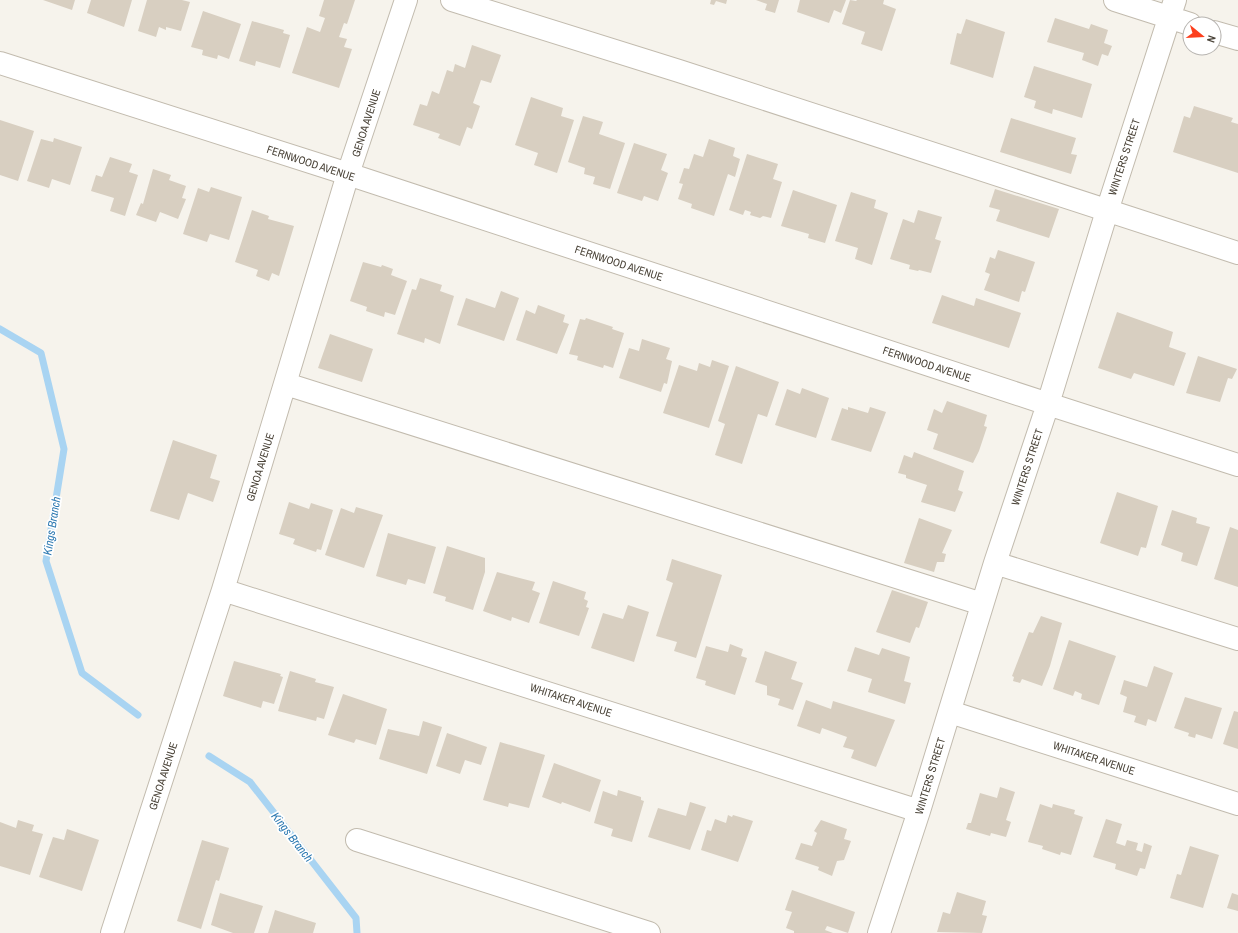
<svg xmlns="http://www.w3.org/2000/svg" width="1238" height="933" viewBox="0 0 1238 933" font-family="'Archivo Narrow',sans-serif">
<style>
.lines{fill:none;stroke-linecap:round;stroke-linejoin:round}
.stream{stroke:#a9d4f2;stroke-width:7}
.building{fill:#d8cfc1}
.minor-casing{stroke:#c2bbae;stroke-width:24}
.minor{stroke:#fff;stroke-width:22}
.labels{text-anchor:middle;stroke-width:3.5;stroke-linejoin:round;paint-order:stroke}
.street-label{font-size:11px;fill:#4b4439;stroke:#fff}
.water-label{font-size:12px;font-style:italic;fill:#2e7ab2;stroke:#fff}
</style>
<rect width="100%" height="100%" fill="#f6f3ec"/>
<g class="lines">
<path class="stream" d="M0 329 41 353 64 449 46 561 82 673 138 715
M209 756 250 782 356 918 357 933"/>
</g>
<path class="building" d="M43 0H75L72 10Z
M91 0H132L124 27 87 13Z
M147 0H182L190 2 181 31 166 27V30L159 27 156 37 138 31Z
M324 0H355L347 24 344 23 339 37 347 39 344 47 352 49 339 88 292 73 307 27 320 32 325 18 319 16Z
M711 0H727L726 4 716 1 714 5 710 4Z
M756 0H779L775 13 765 10 767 4Z
M800 0H846L841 13 834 10 829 23 797 12Z
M850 0 856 1 857 0H884L883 4 896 9 882 51 861 44 865 32 842 24Z
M203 11 241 24 229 59 218 55 217 59 202 55 203 50 191 47Z
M1055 18 1089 29 1091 24 1108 30 1104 43 1112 46 1108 56 1102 54 1098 66 1082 60 1084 53 1047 42Z
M966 19 1005 32 993 78 950 64 957 33 961 34Z
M252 21 284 30 283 33 290 35 280 68 256 61 255 66 239 61Z
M472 45 501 55 491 83 481 80 473 103 480 106 472 129 467 127 460 146 438 138 440 134 413 125 420 104 427 106 432 91 439 94 447 70 453 72 455 64 465 68Z
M1034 66 1092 84 1082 118 1053 109 1052 114 1034 108 1036 101 1024 97Z
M531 97 563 108 561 116 574 120 557 173 534 165 538 153 515 145Z
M1194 106 1233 118 1231 122 1238 124V173L1173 152 1184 116 1190 118Z
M583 116 603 122 599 134 625 143 610 189 593 184 595 177 584 174 585 168 568 162Z
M1011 118 1076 138 1071 154 1077 155 1071 174 1000 152Z
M0 120 34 131 18 181 0 175Z
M54 138 82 147 70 185 52 179 49 188 27 181 41 139 53 142Z
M709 139 735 148 733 156 740 159 735 177 728 174 714 216 691 208 692 204 678 199 683 184 679 183 684 168 689 169 694 154 703 157Z
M634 143 667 154 661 170 668 173 658 201 644 196 642 201 617 193Z
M747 154 778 164 773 179 782 182 771 218 763 216 760 218 750 215 751 212 745 210 743 215 729 210Z
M110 157 132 164 129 172 138 175 125 216 110 211 114 198 91 191 96 175 102 177Z
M153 169 171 175 169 180 186 186 182 198 186 199 178 219 160 212 156 222 136 215 141 203 143 204Z
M211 187 242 197 229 240 210 234 207 242 183 234 198 188 209 192Z
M995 189 1059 209 1049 238 996 221 1000 210 989 207Z
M793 190 837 205 825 243 808 238 809 234 781 226Z
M851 192 876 200 874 208 888 213 872 265 855 259 858 248 835 241Z
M252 210 269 216 268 219 294 226 279 276 272 273 269 281 256 276 258 270 235 262Z
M918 210 942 217 935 239 941 241 931 273 919 270 918 271 909 269 910 265 890 259 903 219 914 223Z
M998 250 1035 262 1025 292 1022 291 1019 302 984 290 990 274 985 272 990 257 995 259Z
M363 262 381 267 382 265 393 269 391 275 407 281 395 315 385 312 384 317 366 311 367 307 350 301Z
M420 278 442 285 440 291 454 296 440 344 425 338 424 343 397 334 412 289 416 290Z
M501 291 519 298 504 341 457 325 466 298 495 308Z
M942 295 974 306 976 298 1021 313 1009 348 932 323Z
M538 305 565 315 563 322 569 324 557 354 516 340 526 310 535 314Z
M1117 312 1173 332 1169 347 1186 353 1174 386 1134 373 1131 379 1098 368Z
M586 318 613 327 612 329 624 333 613 368 604 365 603 368 577 360 578 356 569 354 580 319 585 320Z
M330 334 373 349 362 382 318 368Z
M642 339 670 348 666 359 672 361 667 384 664 383 661 392 619 378 629 348 639 351Z
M1198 356 1237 369 1232 379 1228 378 1220 402 1186 393Z
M712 360 729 366 709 428 663 413 679 365 697 371 699 363 710 367Z
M736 366 779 382 767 417 758 414 742 464 715 455 725 424 718 421Z
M802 388 829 398 816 438 775 425 787 389 800 394Z
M947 401 987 415 984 426 987 427 979 451 973 463 933 449 938 434 927 430 934 409 942 413Z
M848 407 868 413 870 407 886 412 871 452 831 440 842 408 848 410Z
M173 440 217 455 210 478 220 481 213 502 188 493 179 520 150 511Z
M914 452 964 471 958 490 963 492 955 512 921 502 927 485 906 478V475L898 473 904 455 912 458Z
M1117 492 1158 506 1146 548 1141 547 1138 556 1100 543Z
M289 502 309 509 311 503 333 510 321 550 317 549 316 552 293 544 295 539 279 534Z
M356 507 383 515 364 568 325 555 341 508 354 513Z
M1172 510 1197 518 1196 523 1210 527 1197 566 1181 561 1183 553 1161 545Z
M919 518 952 530 942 553 946 554 944 562H937L934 572 904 563Z
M1230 527 1238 530V587L1214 579Z
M388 533 436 547 425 584 408 579 406 585 376 576Z
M447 546 485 558V572L473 610 445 601 446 597 433 593Z
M672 559 722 575 696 658 674 651 677 642 656 636 673 583 666 580Z
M497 572 535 582 532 590 540 593 529 623 512 617 511 621 483 611Z
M553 581 586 592 584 599 588 601 586 607 589 608 579 636 539 623Z
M892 590 928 602 919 628 916 627 910 643 876 632Z
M628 605 649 612 634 662 591 648 603 613 623 619Z
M1041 616 1062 623 1050 666 1042 686 1022 679 1020 683 1013 681 1014 677 1012 676 1029 632 1033 633Z
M1069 640 1116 656 1099 705 1081 699 1082 694 1075 691 1073 696 1053 689Z
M730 644 743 649 741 656 747 658 735 695 705 685 706 681 696 678 706 646 728 652Z
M855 647 879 655 882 648 910 657 904 681 911 683 905 704 868 692 872 679 847 671Z
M765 651 797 662 791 679 803 683 793 710 778 705 780 699 767 695V686L755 682Z
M234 661 281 674 280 676 283 677 274 704 263 701 261 708 223 696Z
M1154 666 1173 673 1156 722 1148 719 1146 726 1134 722 1136 716 1123 712 1127 697 1120 694 1124 680 1147 687Z
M290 671 316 679 315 682 334 687 324 719 317 717 316 721 278 711Z
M343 694 387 709 376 745 356 739 354 743 328 735Z
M1185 697 1222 708 1212 739 1196 734 1195 738 1188 736 1189 733 1174 728Z
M806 700 831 709 833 701 895 720 876 767 851 758 854 750 843 747 847 737 822 728 820 734 797 726Z
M1234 711 1238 712V749L1223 744Z
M423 721 442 727 427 774 379 759 388 729 419 736Z
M447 733 487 747 481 765 465 760 460 774 436 766Z
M500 742 545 755 529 808 509 803 508 807 483 800Z
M554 763 601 780 590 812 562 802 561 804 542 797Z
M1000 787 1015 792 1006 820 1011 822 1006 837 991 833 990 836 966 829 968 823H971L980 793 997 798Z
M618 790 641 797V800L644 801 632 842 611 836 613 829 594 823 603 791 617 796Z
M690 802 706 807 690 850 648 837 658 808 686 816Z
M1040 804 1052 808 1053 804 1075 810 1074 814 1083 817 1071 855 1061 852 1060 855 1042 849 1043 846 1028 842Z
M728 815 732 817 733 815 753 821 738 862 701 850 707 830 711 831 715 819 726 823Z
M1106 819 1122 824 1116 843 1125 846 1127 840 1138 843 1136 850 1142 852 1144 843 1152 846 1145 869 1140 868 1137 876 1115 869 1116 864 1093 857Z
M18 820 34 825 32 831 43 834 30 875 0 866V822L16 828Z
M821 820 847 829 844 839 851 841 844 860 837 861 832 876 818 870 819 867 795 859 801 843 812 846 817 833 814 831Z
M67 829 99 840 82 891 39 877 53 837 64 840Z
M202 840 229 848 219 881 216 880 201 929 177 921Z
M1190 846 1219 855 1203 908 1170 898 1177 874 1181 875Z
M792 890 855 912 848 933 827 926 825 930 833 933H794V931L786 928 792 912 785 910Z
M957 892 986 901 982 915 987 916 982 933 937 932 943 912 950 914Z
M220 893 263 906 254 933H233L211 925Z
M1232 893 1238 895V911L1227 908Z
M275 910 316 923 313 933H268Z"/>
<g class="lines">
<g class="minor-casing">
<path id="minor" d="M452 0 679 71 1238 253
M1115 0 1190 24
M1214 32 1238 39
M0 63 348 174 1048 404 1238 465
M286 384 982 604
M995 563 1238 639
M223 590 919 811
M950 712 1238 804
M357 840 649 933
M112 933 223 590 348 174 406 0
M879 933 919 811 995 563 1048 404 1107 211 1175 0"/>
</g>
<use href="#minor" class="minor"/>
</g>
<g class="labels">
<g class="street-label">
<text transform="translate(366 123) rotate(-72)" y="4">GENOA AVENUE</text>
<text transform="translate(1124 157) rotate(-72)" y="4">WINTERS STREET</text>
<text transform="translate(311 163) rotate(18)" y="4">FERNWOOD AVENUE</text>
<text transform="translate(619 263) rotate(18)" y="4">FERNWOOD AVENUE</text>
<text transform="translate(927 364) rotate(18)" y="4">FERNWOOD AVENUE</text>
<text transform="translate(260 467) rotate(-73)" y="4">GENOA AVENUE</text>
<text transform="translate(1027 467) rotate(-72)" y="4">WINTERS STREET</text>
<text transform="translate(571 700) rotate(18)" y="4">WHITAKER AVENUE</text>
<text transform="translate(1094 758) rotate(18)" y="4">WHITAKER AVENUE</text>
<text transform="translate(163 776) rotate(-72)" y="4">GENOA AVENUE</text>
<text transform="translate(930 776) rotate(-73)" y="4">WINTERS STREET</text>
</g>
<g class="water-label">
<text transform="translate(52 526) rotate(-81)" y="4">Kings Branch</text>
<text transform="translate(292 837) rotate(52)" y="4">Kings Branch</text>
</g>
</g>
<g transform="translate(1202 36) rotate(108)"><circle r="19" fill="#ffffff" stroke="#b7b4b0"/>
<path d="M0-3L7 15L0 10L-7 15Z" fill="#fc3f1d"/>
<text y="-6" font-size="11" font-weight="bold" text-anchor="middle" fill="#4b4439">N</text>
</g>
</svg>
